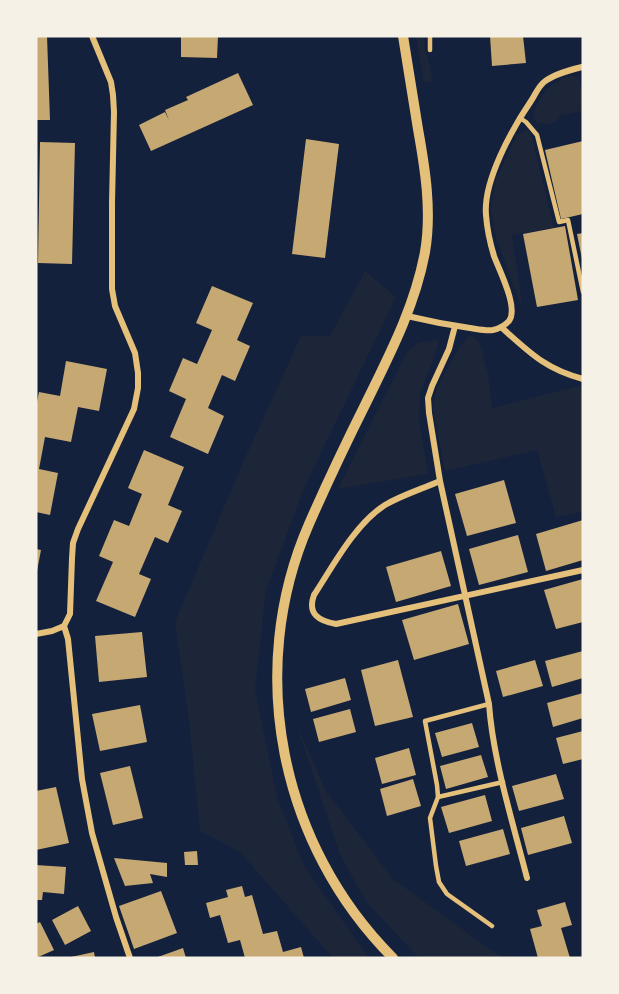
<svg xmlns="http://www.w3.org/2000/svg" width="619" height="994" viewBox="0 0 619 994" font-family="'Source Sans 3',sans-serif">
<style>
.green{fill:#1d2539}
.building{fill:#c6a872}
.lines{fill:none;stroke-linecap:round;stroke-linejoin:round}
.service{stroke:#e5c07b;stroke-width:4.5}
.minor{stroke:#e5c07b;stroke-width:6}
.tertiary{stroke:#e5c07b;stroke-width:10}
</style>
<rect width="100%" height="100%" fill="#14213d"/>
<path class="green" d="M416 36H424L425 48 433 81 424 83Z
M573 75 579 78 583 95V123L581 111 561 115C554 125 548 126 536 122L533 115C542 91 549 83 573 75Z
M526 130 531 133 554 228 512 235 523 310 510 277 494 231 491 209 495 181 517 135Z
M365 271 396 297 304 488 266 590 255 690 277 797 304 866 369 958H333L240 852 200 831 189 720 175 622 245 458 301 336H330Z
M470 335 479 341 488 373 492 408 578 386H583V512L556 517 537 450 445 471 433 408 437 387 460 346Z
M439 340 434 358 420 393 419 421 428 474 338 489 407 352 419 343Z
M295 721 326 791 393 879 502 958H421L413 952 365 900 340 854Z"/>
<path class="building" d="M36 36H47L50 120H36Z
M181 36H218L217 58 181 57Z
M490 36H523L526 63 492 66Z
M238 73 253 105 151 151 139 125 165 112 169 120 165 110 188 100 186 97Z
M306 139 339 144 325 258 292 254Z
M583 141V214L561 219 545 150Z
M40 142 75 143 72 264 38 263Z
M565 226 578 300 537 307 523 234Z
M583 233V259H582L577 234Z
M212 286 253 303 237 340 250 346 235 381 222 375 208 408 224 416 208 454 170 437 186 399 169 391 183 358 197 364 212 330 196 323Z
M66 361 107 369 99 411 78 407 71 442 45 437 39 469 58 473 50 515 36 512V407L39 392 60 396Z
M144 450 184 467 168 505 182 511 168 543 155 537 139 574 151 579 135 617 96 601 113 562 99 556 114 520 129 526 142 494 128 488Z
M504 480 516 523 467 536 455 494Z
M583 520V560L546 571 536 534Z
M518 535 528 572 479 585 469 549Z
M36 549 41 550 37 571H36Z
M441 551 451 586 396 602 386 567Z
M583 579V622L556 629 544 590Z
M458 604 469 644 414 660 402 620Z
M142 632 147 677 99 682 95 636Z
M583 651V678L552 687 545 661Z
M398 660 413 717 375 726 361 670Z
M535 660 543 686 503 697 496 671Z
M345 678 351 700 311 712 305 689Z
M583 693V718L553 727 547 703Z
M140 705 147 742 100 751 92 714Z
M350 709 356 732 319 742 313 719Z
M472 723 479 747 442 757 435 733Z
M583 731V759L563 764 556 738Z
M409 748 416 775 382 784 375 758Z
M481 755 488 777 446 789 440 766Z
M130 766 143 818 113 825 100 773Z
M556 774 564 799 519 811 512 786Z
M413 779 421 806 387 816 380 789Z
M56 787 69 843 36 850V791Z
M485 795 492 821 449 833 441 807Z
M564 816 572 843 528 855 521 828Z
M503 829 510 854 466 866 459 841Z
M197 851 198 865H185L184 852Z
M114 858 167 863V877L150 874 153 883 125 886Z
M36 865 66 867 64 894 43 892 42 900H36Z
M242 886 245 897 252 895 263 934 277 931 283 952 301 947 304 958H245L240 940 228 943 220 915 210 918 206 903 228 897 226 890Z
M161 891 177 933 134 949 119 906Z
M565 902 572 925 561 928 570 958H538L530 929 542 926 537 910Z
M78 906 91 931 65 945 52 920Z
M40 922 54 950 36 958V924Z
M183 948 186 958H155Z
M94 952 95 958H71V957Z"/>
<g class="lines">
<path class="service" d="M430 36V50
M520 118 526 122 537 135 559 222 568 220 583 292
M489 704 425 721 437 785 438 797 430 818 436 866 439 882 447 894 492 926
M438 797 503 782"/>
<path class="minor" d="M92 36 111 82 113 95 114 112 112 203V289L115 306 135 353 138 373V388L134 409 78 529 73 543 72 558 70 614 64 626 68 639 82 779 92 833 116 917 130 958
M407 316C428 321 449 325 470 328 477 329 486 331 493 330 498 329 505 325 509 321 519 308 499 270 494 256 490 243 487 228 486 215 483 181 512 129 531 101 535 95 538 87 544 82 554 74 570 70 582 67
M455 326 449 349 432 386 428 398 429 413 440 481 489 704C493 760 513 823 527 878
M501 327C529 352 545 369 583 379
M440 481C422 489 402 495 385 505 355 524 333 566 314 595 307 614 319 621 336 624L583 570
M36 634 52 631 64 626"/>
<path class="tertiary" d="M393 958C280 845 245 671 309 524 327 483 346 443 366 403 390 354 415 306 425 252 432 211 425 168 418 129 413 98 408 67 403 36"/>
</g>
<rect width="619" height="994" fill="none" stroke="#f6f1e7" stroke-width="75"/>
</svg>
